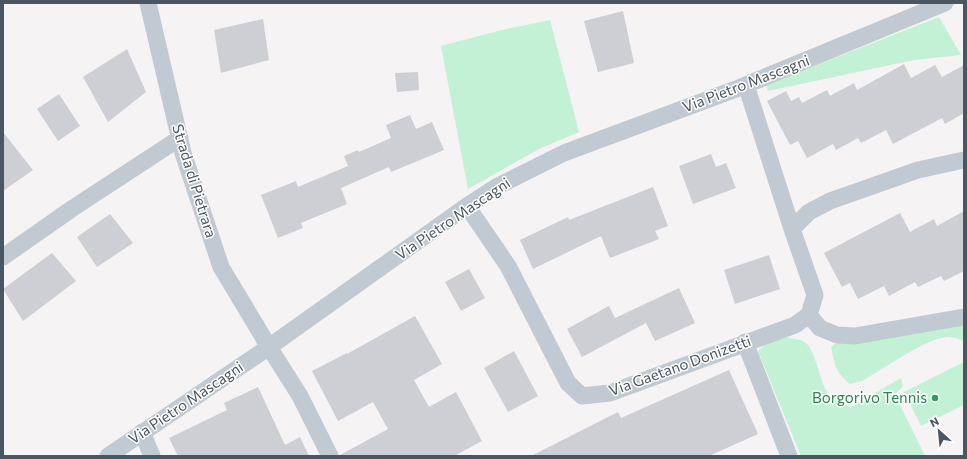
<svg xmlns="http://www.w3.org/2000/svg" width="967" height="459" viewBox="0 0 967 459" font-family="Commissioner,sans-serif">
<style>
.green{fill:#c3f1d5}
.building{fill:#cdcfd5}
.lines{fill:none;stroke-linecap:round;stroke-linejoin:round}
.minor{stroke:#c1cad2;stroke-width:17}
.leisure-dot{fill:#2e9e5b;stroke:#fff;stroke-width:1.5}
.labels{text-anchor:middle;stroke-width:3;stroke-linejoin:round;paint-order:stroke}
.street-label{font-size:15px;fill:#4a5661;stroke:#fff}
.leisure-label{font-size:15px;fill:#27864d;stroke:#fff;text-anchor:end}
</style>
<rect width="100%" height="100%" fill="#f5f3f3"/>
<path class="green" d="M939 17 961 55 914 60 768 91 766 85Z
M550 20 579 132 539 149 468 189 441 46 502 30Z
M964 324V342C959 338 953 337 947 337 928 337 880 371 862 381L850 384C835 371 835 366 831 347L840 340Z
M785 337C790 338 798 339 803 341 816 347 819 383 829 395 835 401 843 404 851 407L901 378 903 386 895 395 925 456H801L758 351 768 342Z
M964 362V405L921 426 904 392Z"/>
<path class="building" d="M623 11 634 63 598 72 584 21Z
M263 19 269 60 221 73 214 30Z
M127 49 146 92 108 122 83 77Z
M904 64 911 78 935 65 942 77 964 65V113L945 124 942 118 893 144 886 130 861 143 858 138 836 150 833 144 807 158 798 141 790 145 767 101 786 91 791 101 799 97 802 103 827 90 830 96 854 83 857 90Z
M418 72 419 90 397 92 395 73Z
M59 94 80 126 58 141 37 109Z
M410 115 416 129 432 122 444 150 391 172 389 167 341 188 347 204 301 223 303 228 278 238 261 195 296 181 298 187 348 166 344 156 358 150 359 152 391 138 386 125Z
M3 132 33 170 3 191Z
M711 154 716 167 726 163 736 188 693 204 679 166Z
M653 187 668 226 655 231 659 239 610 258 601 236 533 269 520 240 568 217 569 220Z
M964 211V271L944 281 941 276 918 287 915 282 889 296 884 286 858 299 850 283 842 287 824 253 900 213 910 232 934 219 937 226Z
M110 214 133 243 97 267 77 237Z
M52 253 76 281 23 321 3 289Z
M769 255 780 289 735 304 724 270Z
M469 269 485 298 461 311 445 282Z
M679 288 695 323 655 341 646 323 582 357 567 329 609 306 615 318Z
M415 316 442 364 414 380 429 407 456 392 482 441 454 456H340V455L388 429 373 402 338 421 312 371 347 353V354Z
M514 351 538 396 508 412 484 368Z
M729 370 758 434 709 456H531L618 412 621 418Z
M258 387 285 445 300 437 309 456H178L169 438 227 410 224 403Z"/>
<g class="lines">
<path class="minor" d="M148 3 183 153 221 267 269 347 300 396 330 456
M467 206 508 266 568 383 582 396 610 393 795 325 809 315 815 295 792 229 746 85
M792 229 809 212 830 201 918 170 964 160
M3 257 73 208 180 138
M809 315 820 328 837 335 855 336 964 317
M745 342 789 456
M142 432 152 456
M108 456 269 347 467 206 498 186 564 153 736 89 945 3"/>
</g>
<circle class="leisure-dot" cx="935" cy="398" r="4"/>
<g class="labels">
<g class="street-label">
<text transform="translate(746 84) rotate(-21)" y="5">Via Pietro Mascagni</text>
<text transform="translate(194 181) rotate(73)" y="5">Strada di Pietrara</text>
<text transform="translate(453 219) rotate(-34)" y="5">Via Pietro Mascagni</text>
<text transform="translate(680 366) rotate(-20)" y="5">Via Gaetano Donizetti</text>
<text transform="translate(186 403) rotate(-34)" y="5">Via Pietro Mascagni</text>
</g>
<g class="leisure-label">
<text x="927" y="403">Borgorivo Tennis</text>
</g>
</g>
<rect width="967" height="459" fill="none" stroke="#4a5661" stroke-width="8"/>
<g transform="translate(939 431) rotate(333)" stroke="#ffffff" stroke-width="3" paint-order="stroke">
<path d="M0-3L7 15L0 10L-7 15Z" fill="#4a5661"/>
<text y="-6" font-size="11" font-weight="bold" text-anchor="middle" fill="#4a5661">N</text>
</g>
</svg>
